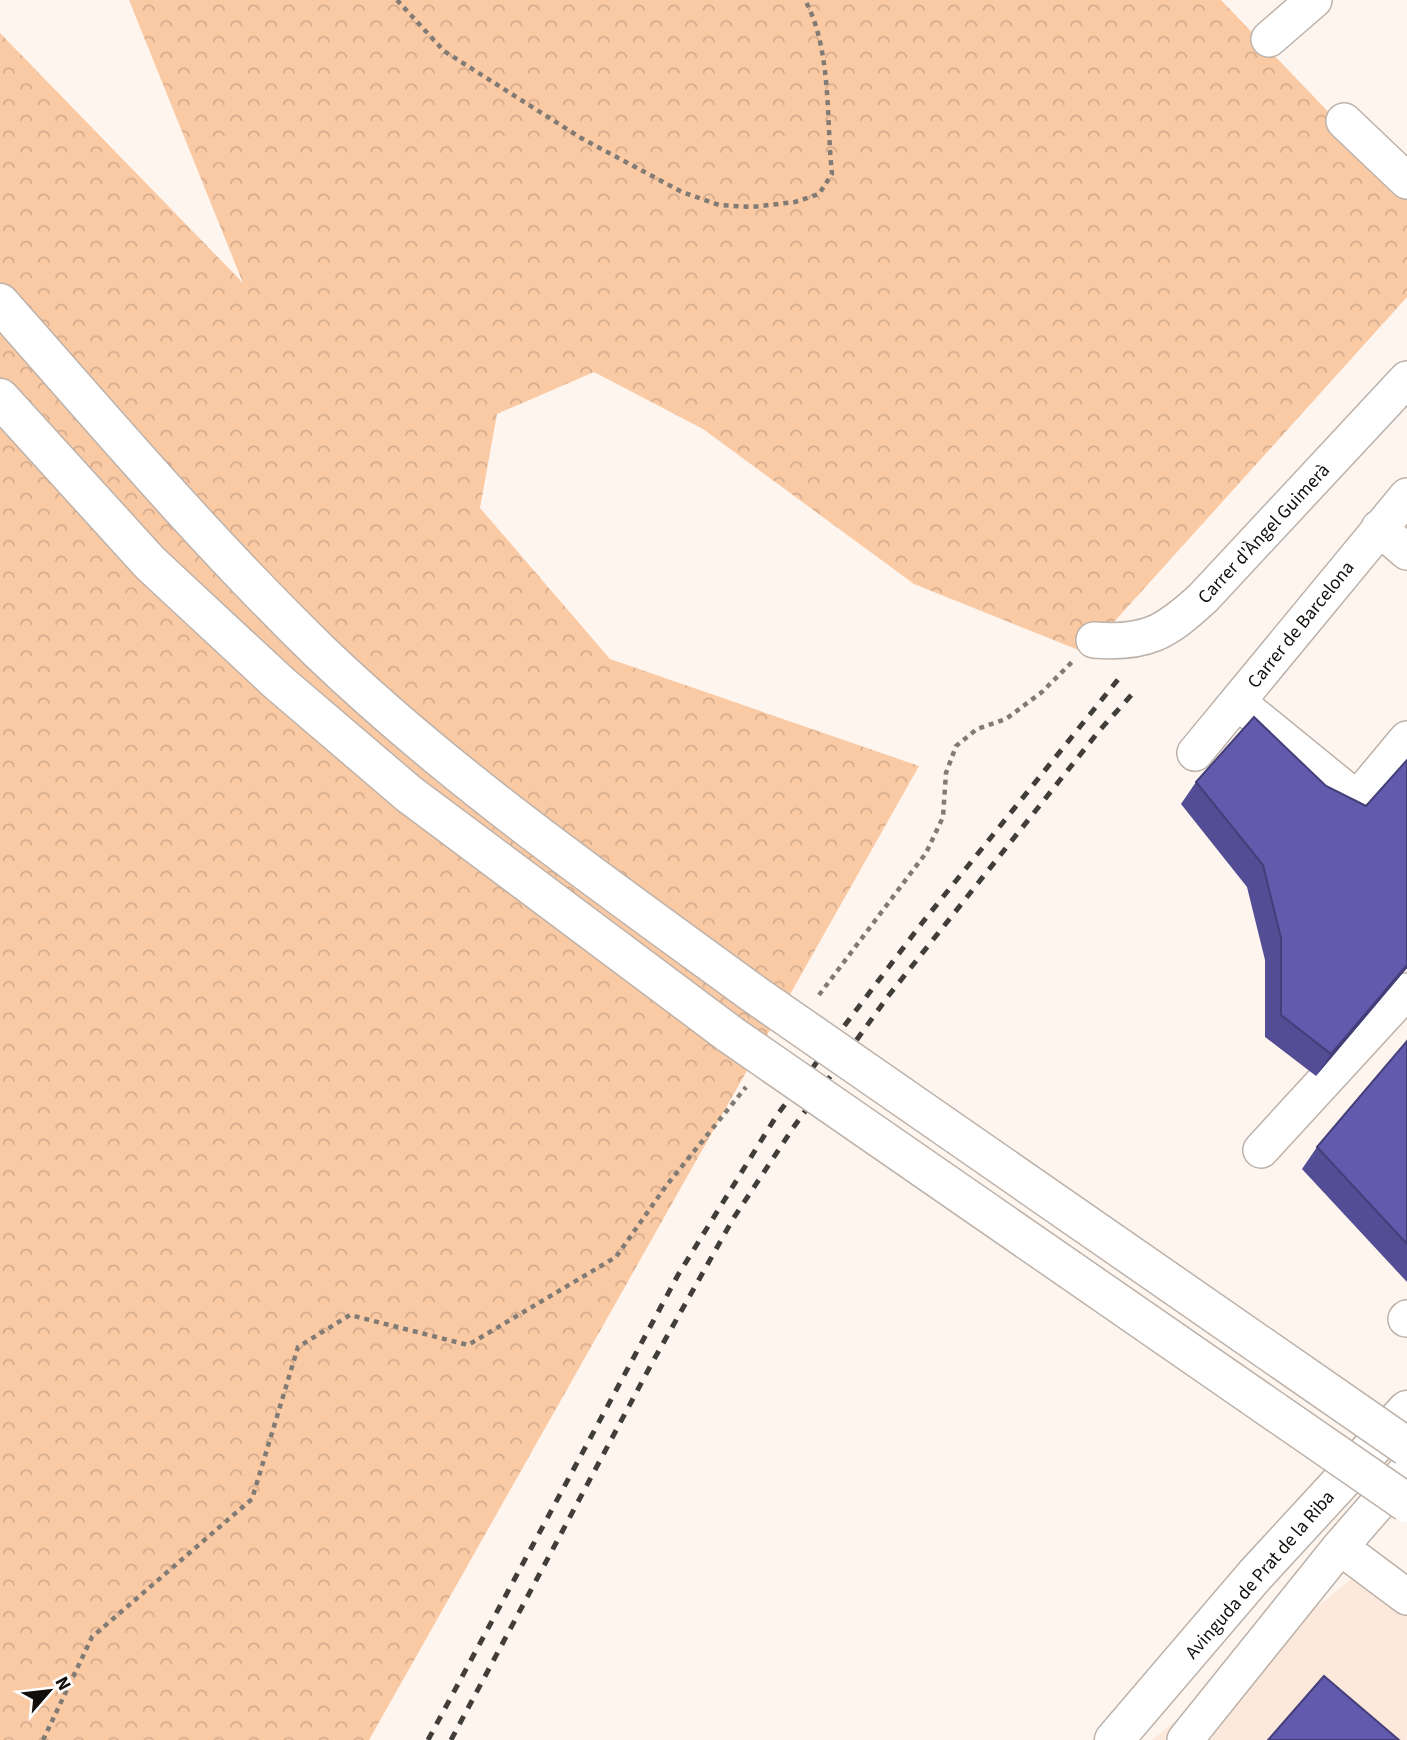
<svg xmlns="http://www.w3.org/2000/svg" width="1407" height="1740" viewBox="0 0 1407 1740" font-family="'Source Sans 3',sans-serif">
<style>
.built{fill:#fce9dc}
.forest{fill:url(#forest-crowns)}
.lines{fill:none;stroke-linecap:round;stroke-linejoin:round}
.street-casing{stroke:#bdb2aa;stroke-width:38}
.primary-casing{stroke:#bdb2aa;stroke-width:41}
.highway-casing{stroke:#bdb2aa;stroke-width:41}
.path{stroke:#817b76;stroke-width:4.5;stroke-dasharray:5 5;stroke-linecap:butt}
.street{stroke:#fff;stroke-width:35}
.primary{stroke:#fff;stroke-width:38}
.highway{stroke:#fff;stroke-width:38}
.rail{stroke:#413d39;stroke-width:5;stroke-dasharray:9 9;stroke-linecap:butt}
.highway-bridge-casing{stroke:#bdb2aa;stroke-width:41;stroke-linecap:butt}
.highway-bridge{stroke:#fff;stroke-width:38}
.wall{fill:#534d95}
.shaded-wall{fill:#443f79}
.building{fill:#615aad;stroke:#443f79;stroke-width:2}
.labels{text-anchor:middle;stroke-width:6;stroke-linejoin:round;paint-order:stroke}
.street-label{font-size:19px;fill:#110e0b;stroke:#fff}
</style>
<defs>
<pattern id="forest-crowns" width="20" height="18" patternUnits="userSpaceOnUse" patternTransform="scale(1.75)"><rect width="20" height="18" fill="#facaa5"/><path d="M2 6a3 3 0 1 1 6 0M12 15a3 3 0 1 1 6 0" fill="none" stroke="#d5ac8d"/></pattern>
</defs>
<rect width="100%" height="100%" fill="#fef5ee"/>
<path class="built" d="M1380 1556 1407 1575V1740H1152Z"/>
<path class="forest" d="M129 0H1221L1407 194V297L1086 653 914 584 703 429 594 372 497 414 480 508 610 659 919 766 369 1740H0V33L243 283Z"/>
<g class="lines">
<g class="street-casing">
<path id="street" d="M1269 39 1314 0
M1344 121 1407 181
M1379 528 1407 552
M1094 640C1146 644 1165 633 1203 598L1407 379
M1238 702 1357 799 1407 739
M1195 753 1407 496
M1261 1150 1407 991
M1406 1319 1407 1318
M1340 1547 1407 1597
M1185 1740 1340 1547 1407 1470"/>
</g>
<g class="primary-casing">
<path id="primary" d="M1114 1740 1255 1575 1407 1410"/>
</g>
<g class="highway-casing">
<path id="highway" d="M0 303C104 421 205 540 318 650 451 778 605 885 754 994
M0 398 150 563 279 683 409 794 731 1035"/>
</g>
<path class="path" d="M397 0 444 51 581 138 682 192 719 205 752 207 795 202 819 194 832 174C826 119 832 50 805 0
M819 995 926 853 943 817 946 773 956 746 977 729 1006 719 1042 692 1072 662
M43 1740 92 1637 252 1499 298 1347 350 1315 468 1345 616 1257 666 1186 746 1087"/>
<use href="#street" class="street"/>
<use href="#primary" class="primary"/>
<use href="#highway" class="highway"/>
<path class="rail" d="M428 1740 678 1275 777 1115 922 923 1120 677
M451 1740 652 1363 733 1219 793 1128 889 995 1099 731 1135 691"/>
<g class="highway-bridge-casing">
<path id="highway-bridge" d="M754 994 1407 1447
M731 1035 1407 1503"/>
</g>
<use href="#highway-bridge" class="highway-bridge"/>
</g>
<path class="wall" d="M1407 760V968L1316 1076 1265 1037V960L1247 887 1181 804 1196 782 1326 786 1366 806Z
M1407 1041V1282L1302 1169 1317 1147Z"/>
<path class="shaded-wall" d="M1407 965V968L1316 1076 1331 1054Z"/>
<path class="building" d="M1254 717 1326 786 1366 806 1407 760V965L1331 1054 1281 1015V938L1263 865 1196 782Z
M1407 1041V1244L1317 1147Z
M1324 1676 1399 1740H1268Z"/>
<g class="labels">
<g class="street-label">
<text transform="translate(1263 533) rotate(-47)" y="7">Carrer d'Àngel Guimerà</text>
<text transform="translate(1300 624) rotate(-51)" y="7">Carrer de Barcelona</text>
<text transform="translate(1259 1574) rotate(-49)" y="7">Avinguda de Prat de la Riba</text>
</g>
</g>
<g transform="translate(49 1691) rotate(62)" stroke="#ffffff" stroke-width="5" paint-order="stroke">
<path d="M0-5L12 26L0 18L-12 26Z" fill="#110e0b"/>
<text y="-10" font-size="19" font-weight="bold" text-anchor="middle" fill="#110e0b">N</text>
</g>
</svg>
